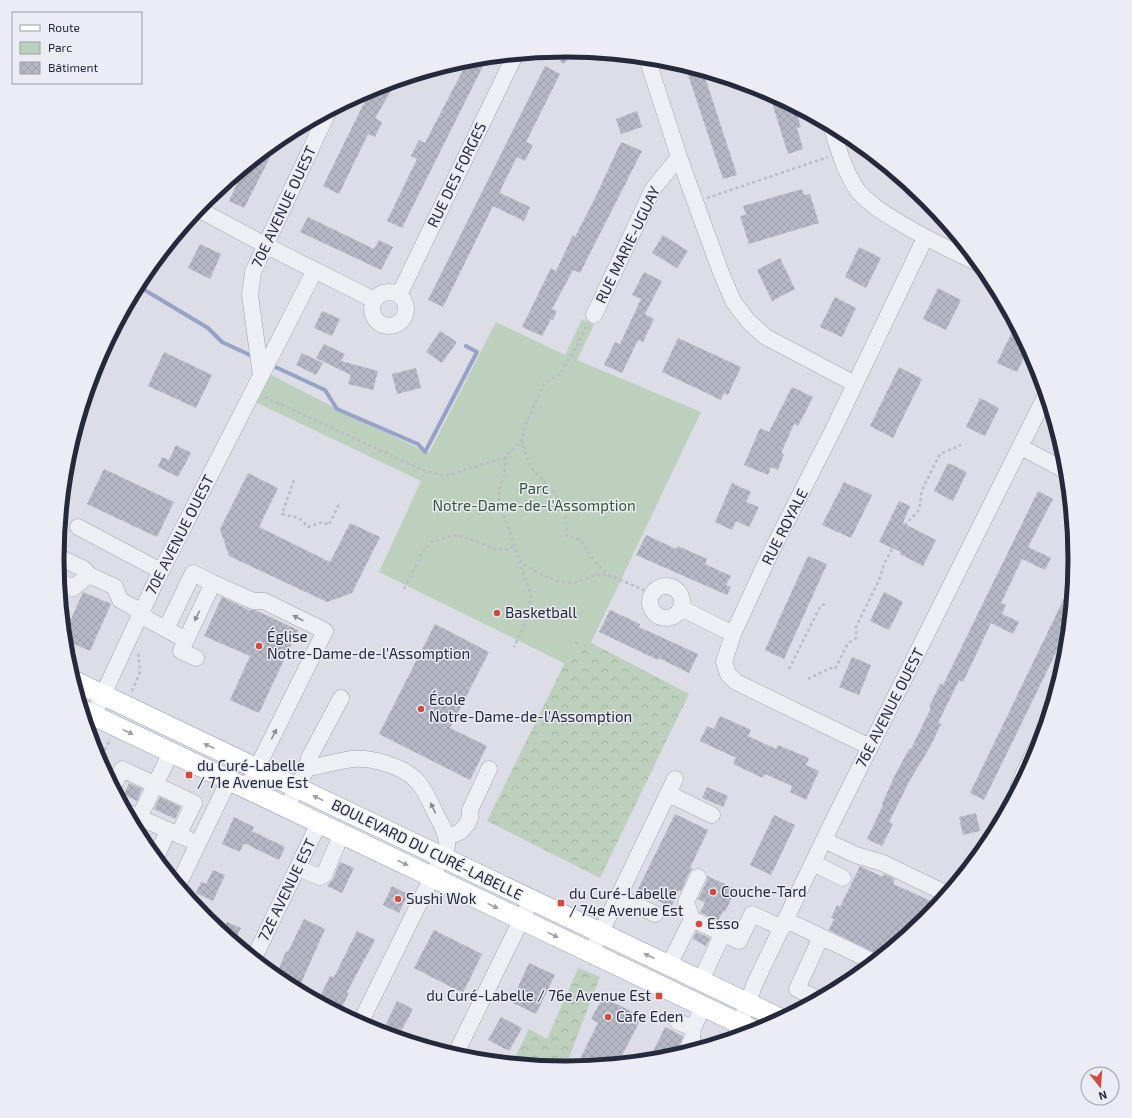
<svg xmlns="http://www.w3.org/2000/svg" width="1132" height="1118" viewBox="0 0 1132 1118" font-family="'Exo 2',sans-serif">
<style>
.green{fill:#bdd0bd}
.forest{fill:url(#forest-crowns)}
.lines{fill:none;stroke-linecap:round;stroke-linejoin:round}
.stream{stroke:#96a2c6;stroke-width:4}
.building{fill:url(#building-cross-hatch)}
.minor-casing{stroke:#a2a3b0;stroke-width:17}
.major-casing{stroke:#9b9fb1;stroke-width:21}
.path{stroke:#babbc4;stroke-width:2.5;stroke-dasharray:3 3;stroke-linecap:butt}
.minor{stroke:#eeeff4;stroke-width:16}
.major{stroke:#fff;stroke-width:20}
.oneway{fill:#8a8c98}
.oneway2{fill:#9d9ea7}
.poi-dot{fill:#cc4e40;stroke:#ebecf4;stroke-width:1.5}
.labels{text-anchor:middle;stroke-width:3;stroke-linejoin:round;paint-order:stroke}
.street-label{font-size:15px;fill:#26283c;stroke:#ebecf4}
.park-label{font-size:15px;fill:#335736;stroke:#ebecf4}
.poi-label{font-size:15px;fill:#26283c;stroke:#ebecf4;text-anchor:start}
.rim{fill:none;stroke:#26283c;stroke-width:5}
</style>
<defs>
<pattern id="forest-crowns" width="20" height="18" patternUnits="userSpaceOnUse"><rect width="20" height="18" fill="#bdd0bd"/><path d="M2 6a3 3 0 1 1 6 0M12 15a3 3 0 1 1 6 0" fill="none" stroke="#a2b3a3"/></pattern>
<pattern id="building-cross-hatch" width="8" height="8" patternUnits="userSpaceOnUse"><rect width="8" height="8" fill="#b6b8c6"/><path d="M0 0l8 8M0 8l8-8" fill="none" stroke="#9c9eab"/></pattern>
</defs>
<rect width="100%" height="100%" fill="#dcdde6"/>
<path class="green" d="M582 319 594 325 577 360 701 412 578 670 379 572 421 481 249 399 264 371 337 409 429 453 496 322 565 355Z"/>
<path class="forest" d="M150 267 157 271 129 316 123 313 143 276Z
M578 636 689 694 600 878 487 821Z
M578 968 600 977 565 1068 512 1063 529 1029 547 1039Z"/>
<g class="lines">
<path class="stream" d="M138 286 208 328 222 342 254 357
M271 365 325 390 337 409 418 444 425 452 477 352 466 346"/>
</g>
<path class="building" d="M566 50 578 51 563 64 552 51Z
M487 58 402 228 387 221 417 159 411 156 419 140 425 143 465 66 458 63 467 60Z
M545 66 560 74 526 142 533 145 525 161 517 157 500 191H501L500 193 530 207 524 221 493 206 443 307 428 300Z
M685 66 703 71 737 175 723 179Z
M397 81 375 118 382 122 375 137 368 134 339 194 323 186 371 89Z
M769 93 794 106 801 127 797 128 803 149 788 154Z
M637 111 642 127 621 134 616 119Z
M279 140 244 208 229 201 242 173 243 174 248 165Z
M621 142 642 151 580 273 573 270 552 309 557 311 553 320 551 319 542 336 522 327 551 268 556 271 573 235 575 237 594 200Z
M802 189 804 195 810 194 819 223 749 244 740 216 746 215 743 206Z
M308 217 374 249 379 240 393 247 381 270 300 232Z
M663 235 688 251 677 268 652 253Z
M200 244 221 254 210 279 188 268Z
M859 247 881 258 866 288 845 277Z
M780 258 795 289 772 301 757 270Z
M644 272 662 281 645 314 654 319 643 342 638 340 622 373 604 365 615 342 620 344 641 299 632 295Z
M938 288 961 300 946 330 923 319Z
M835 297 856 308 842 337 820 327Z
M322 311 340 319 332 336 314 328Z
M440 331 457 342 442 363 426 352Z
M1011 334 1023 340 1028 349 1017 372 997 363Z
M678 338 741 367 728 395 724 393 721 400 662 372Z
M324 344 345 354 341 361 378 371 373 390 348 384 351 375 316 358Z
M164 352 212 375 196 408 148 386Z
M302 353 323 363 316 375 296 365Z
M899 367 922 379 893 438 870 426Z
M416 368 421 388 397 394 392 374Z
M792 387 813 397 798 426 794 424 781 453 784 454 778 470 771 467 768 475 744 465 760 428 769 432Z
M980 398 999 408 985 436 966 427Z
M176 445 191 453 178 477 158 467 162 457 169 460Z
M948 463 967 472 953 501 934 491Z
M104 469 174 502 157 537 87 504Z
M248 473 278 488 259 527 330 562 350 523 380 537 352 593 327 602 229 556 220 529Z
M844 482 872 495 851 538 822 525Z
M732 483 751 492 746 502 759 507 749 527 736 521 732 530 715 522Z
M1038 491 1053 499 1028 547 1051 558 1045 570 1022 559 1001 603 1006 605 1002 614 1019 622 1013 634 991 623 963 682 959 680 938 723 941 724 930 747 910 780 889 822 893 824 882 846 867 839 883 805 882 804 894 777 909 749H911L931 708 929 707 940 684 943 685Z
M899 501 910 506 903 523 936 540 923 566 900 554 901 552 879 542Z
M646 535 676 549 678 546 707 559 705 564 731 576 726 585 731 587 727 595 636 555Z
M808 556 827 564 784 659 765 650Z
M1071 584 1072 585 1068 628 984 800 970 793Z
M83 592 111 604 90 651 65 640 63 615 71 619Z
M884 592 903 602 889 630 870 621Z
M222 597 249 610H255L298 630 259 713 230 700 250 656 204 636Z
M610 610 640 624 639 627 698 654 689 673 659 658 658 660 599 632Z
M435 624 489 652 450 728 487 746 470 780 379 734Z
M852 657 871 665 859 695 839 687Z
M720 716 751 730 748 736 776 749 778 745 809 758 806 765 819 771 806 800 790 792 792 786 765 774 763 778 733 764 736 758 700 741 707 726 714 729Z
M129 783 142 789 137 801 124 794Z
M707 787 728 796 723 807 702 798Z
M160 797 181 807 175 819 154 809Z
M976 813 980 831 963 835 959 817Z
M675 814 708 830 690 868 693 869 689 873 681 891 679 890 671 907 637 891Z
M774 815 795 825 771 875 750 865Z
M234 817 254 827 252 831 285 847 279 860 246 844H243L240 852 222 844Z
M340 862 354 868 342 893 327 886 333 879Z
M860 866 883 877 884 874 895 879 893 884 938 904 926 919 881 956 829 930 834 919 831 918 837 905 840 907Z
M213 870 225 875 213 901 196 893 201 882 206 884Z
M707 876 736 889 725 912 723 911 718 921 700 912 705 903 698 899 707 881Z
M392 886 408 894 399 913 383 905Z
M304 919 325 929 298 990 283 982 276 976 286 951 288 952Z
M227 922 241 928 234 942 222 932Z
M434 930 482 954 463 993 414 968Z
M357 931 375 940 347 992 349 993 340 1011 318 1001 330 976 334 977Z
M696 932 710 938 706 946 693 939Z
M529 963 555 975 536 1014 511 1002Z
M603 997 642 1017 618 1063 576 1067 598 1023 591 1019Z
M397 1001 413 1009 398 1037 382 1033Z
M501 1017 522 1028 509 1051 488 1040Z
M665 1027 683 1036 677 1053 675 1055 665 1058 649 1060Z"/>
<g class="lines">
<g class="minor-casing">
<path id="minor" d="M647 58 679 157 720 270 733 301 748 321 766 337 855 384
M831 126C838 148 845 173 858 191 870 205 887 215 902 224 927 239 952 251 978 263
M198 209 265 245 374 300
M372 309a17 17 0 1 1 34 0a17 17 0 1 1-34 0Z
M399 295 515 55
M594 315 653 189 679 157
M261 376 250 295 253 272 328 112
M1021 447 1066 471
M78 527 161 571
M57 556 84 569 89 575 115 587 120 600 133 607 149 620 186 640 213 583 253 601H264L325 631 247 788
M59 581 73 588 89 575
M650 602a16 16 0 1 1 32 0a16 16 0 1 1-32 0Z
M681 608 733 634
M166 629 193 573 213 583
M186 640 181 651 196 658
M88 727 155 583 315 270
M870 747 736 682 728 674 724 662 733 634 770 554 834 428 925 238
M307 768C322 766 337 761 352 759 371 757 402 766 415 779 424 787 429 800 434 810 439 821 449 835 447 847L360 1023
M1019 786 1024 773 1041 739
M113 787 122 769 194 803 178 835
M669 794 712 815
M287 807 307 768 309 758 341 698
M127 812 188 839
M139 818 171 752
M446 838 460 832 467 824 470 818V810L489 769
M824 840 856 855 883 863 947 894
M156 857 168 831
M813 863 843 878
M298 868 320 877 324 875 342 833
M178 885 229 780
M619 897 655 914
M692 919 686 902 698 877
M786 920 874 962
M591 953 675 779
M254 958 319 823
M669 965 692 919 739 941 752 914 782 928
M701 980 723 933
M818 999 797 989 821 937
M678 1022 693 1028
M735 1037 755 983 833 821 1046 395
M686 1052 692 1039 693 1028 703 1007
M455 1055 531 900"/>
</g>
<g class="major-casing">
<path id="major" d="M74 681 781 1019
M82 710 755 1031"/>
</g>
<path class="path" d="M853 149 862 146
M707 198 828 157
M265 397 425 471 445 476 506 457 522 440 526 424 544 384 560 374 572 355 587 325
M522 440 527 459 534 471 554 492 564 505 567 536 580 540 593 559 609 576
M506 457 504 477 499 489V500L530 592C533 612 522 629 514 647
M294 480 282 514 299 518 308 527 323 522 329 525 340 502
M520 560C531 571 559 586 576 582 584 580 591 575 600 574 611 574 640 589 652 594
M404 589 422 553 431 542 454 535 471 539 495 549 506 550 515 546
M789 669 820 607 827 602
M808 679 830 668 835 669 848 643 856 638V627L879 580 885 562 906 524 919 510 922 490 940 454 961 445
M132 691 140 672 138 652
M100 761 110 739"/>
<use href="#minor" class="minor"/>
<use href="#major" class="major"/>
</g>
<defs><path id="oneway-solid" d="M-6-.8H1V-3.2L6.5 0L1 3.2V.8H-6Z"/></defs>
<g class="oneway">
<use href="#oneway-solid" transform="translate(197 616) rotate(116)"/>
<use href="#oneway-solid" transform="translate(298 618) rotate(-153)"/>
<use href="#oneway-solid" transform="translate(274 734) rotate(-64)"/>
<use href="#oneway-solid" transform="translate(433 808) rotate(-115)"/>
</g>
<g class="oneway2">
<use href="#oneway-solid" transform="translate(128 732) rotate(26)"/>
<use href="#oneway-solid" transform="translate(209 746) rotate(-155)"/>
<use href="#oneway-solid" transform="translate(318 798) rotate(-154)"/>
<use href="#oneway-solid" transform="translate(403 863) rotate(26)"/>
<use href="#oneway-solid" transform="translate(493 906) rotate(26)"/>
<use href="#oneway-solid" transform="translate(553 935) rotate(26)"/>
<use href="#oneway-solid" transform="translate(649 956) rotate(-155)"/>
</g>
<g class="poi-dot">
<circle cx="497" cy="613" r="4"/>
<circle cx="259" cy="646" r="4"/>
<circle cx="421" cy="709" r="4"/>
<rect x="185" y="771" width="8" height="8" rx="2"/>
<circle cx="713" cy="892" r="4"/>
<circle cx="398" cy="899" r="4"/>
<rect x="557" y="899" width="8" height="8" rx="2"/>
<circle cx="699" cy="924" r="4"/>
<rect x="655" y="992" width="8" height="8" rx="2"/>
<circle cx="608" cy="1017" r="4"/>
</g>
<g class="labels">
<g class="street-label">
<text transform="translate(457 175) rotate(-64)" y="5">RUE DES FORGES</text>
<text transform="translate(284 207) rotate(-65)" y="5">70E AVENUE OUEST</text>
<text transform="translate(628 245) rotate(-64)" y="5">RUE MARIE-UGUAY</text>
<text transform="translate(785 527) rotate(-63)" y="5">RUE ROYALE</text>
<text transform="translate(180 535) rotate(-63)" y="5">70E AVENUE OUEST</text>
<text transform="translate(890 708) rotate(-63)" y="5">76E AVENUE OUEST</text>
<text transform="translate(427 850) rotate(26)" y="5">BOULEVARD DU CURÉ-LABELLE</text>
<text transform="translate(287 890) rotate(-64)" y="5">72E AVENUE EST</text>
</g>
<g class="park-label">
<text x="534" y="494">Parc<tspan x="534" dy="17">Notre-Dame-de-l'Assomption</tspan></text>
</g>
<g class="poi-label">
<text x="505" y="618">Basketball</text>
<text x="267" y="642">Église<tspan x="267" dy="17">Notre-Dame-de-l'Assomption</tspan></text>
<text x="429" y="705">École<tspan x="429" dy="17">Notre-Dame-de-l'Assomption</tspan></text>
<text x="197" y="771">du Curé-Labelle<tspan x="197" dy="17">/ 71e Avenue Est</tspan></text>
<text x="721" y="897">Couche-Tard</text>
<text x="569" y="899">du Curé-Labelle<tspan x="569" dy="17">/ 74e Avenue Est</tspan></text>
<text x="406" y="904">Sushi Wok</text>
<text x="707" y="929">Esso</text>
<text x="651" y="1001" text-anchor="end">du Curé-Labelle / 76e Avenue Est</text>
<text x="616" y="1022">Cafe Eden</text>
</g>
</g>
<path d="M0 0H1132V1118H0ZM64 559a502 502 0 1 1 1004 0a502 502 0 1 1-1004 0Z" fill="#ebecf4" fill-rule="evenodd"/>
<path class="rim" d="M64 559a502 502 0 1 1 1004 0a502 502 0 1 1-1004 0Z"/>
<rect x="12" y="12" width="130" height="72" fill="#ebecf4" stroke="#9c9eaa"/>
<rect x="20" y="25" width="20" height="6" fill="#ffffff" stroke="#9c9eaa"/>
<text x="48" y="32" font-size="12" fill="#26283c">Route</text>
<rect x="20" y="42" width="20" height="12" fill="#bdd0bd" stroke="#9c9eaa"/>
<text x="48" y="52" font-size="12" fill="#26283c">Parc</text>
<rect x="20" y="62" width="20" height="12" fill="url(#building-cross-hatch)" stroke="#9c9eaa"/>
<text x="48" y="72" font-size="12" fill="#26283c">Bâtiment</text>
<g transform="translate(1100 1086) rotate(163)"><circle r="19" fill="#ebecf4" stroke="#9c9eaa"/>
<path d="M0-3L7 15L0 10L-7 15Z" fill="#cc4e40"/>
<text y="-6" font-size="11" font-weight="bold" text-anchor="middle" fill="#26283c">N</text>
</g>
</svg>
